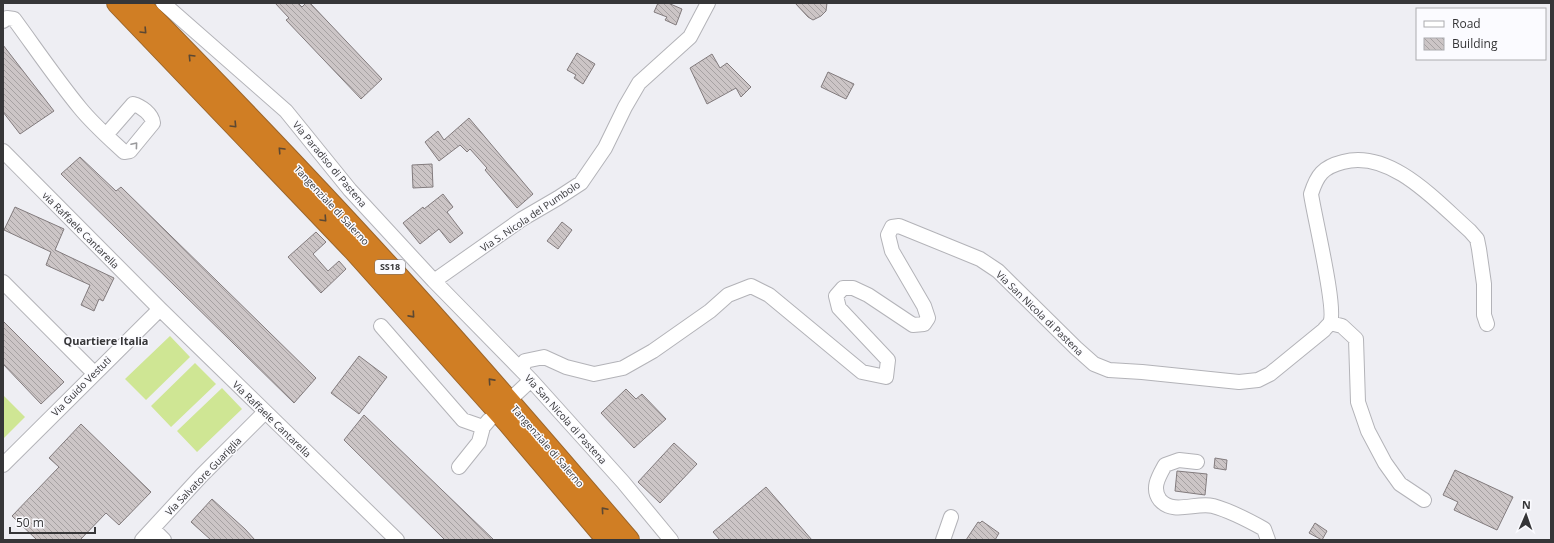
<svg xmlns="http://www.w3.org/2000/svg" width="1554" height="543" viewBox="0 0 1554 543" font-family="'Open Sans',sans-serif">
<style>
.grass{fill:#cfe694}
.building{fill:url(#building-back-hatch);stroke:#827b7d}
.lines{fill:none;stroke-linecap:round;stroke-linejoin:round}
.minor-casing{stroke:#b3b3b8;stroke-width:16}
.highway-casing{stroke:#9a652b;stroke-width:22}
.minor{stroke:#fff;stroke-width:14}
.highway{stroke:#d07e24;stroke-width:20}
.oneway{stroke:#5c4833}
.oneway2{stroke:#9a9a9c}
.labels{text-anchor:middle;stroke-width:3;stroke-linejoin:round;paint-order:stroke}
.shield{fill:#fbfbff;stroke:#717174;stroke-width:1}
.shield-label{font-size:9px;font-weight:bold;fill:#363638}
.street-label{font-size:10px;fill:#363638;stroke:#fbfbff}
.neighbourhood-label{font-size:11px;font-weight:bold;fill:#363638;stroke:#fbfbff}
</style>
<defs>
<pattern id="building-back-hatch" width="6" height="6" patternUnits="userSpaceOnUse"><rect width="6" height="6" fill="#ccc5c6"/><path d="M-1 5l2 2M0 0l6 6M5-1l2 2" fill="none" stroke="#a6a1a2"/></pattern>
</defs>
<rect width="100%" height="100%" fill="#eeeef3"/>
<path class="grass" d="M170 336 190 357 146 400 125 379Z
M195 363 216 384 171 427 151 406Z
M222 388 242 409 197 452 177 431Z
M3 395 25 417 3 439Z"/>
<path class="building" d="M275 3H298L302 7 306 3H310L382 79 361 99 286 20 289 18Z
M658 3H668L682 9 676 25 665 20 667 17 654 12Z
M795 3H827L826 11 821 16 813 20 808 17Z
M3 45 54 111 20 134 3 112Z
M577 53 595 64 583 84 574 78 576 75 567 70Z
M712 54 720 68 727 63 751 87 741 97 736 88 707 104 690 68Z
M828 72 854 84 846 99 821 87Z
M469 118 533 194 517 208 485 170 487 168 470 149 467 152 460 145 439 161 425 142 438 131 444 140Z
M80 157 116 191 121 187 316 378 294 403 61 174Z
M432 164 433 187 413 188 412 165Z
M443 194 453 207 447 212 463 233 450 243 439 229 420 244 403 223 423 207 424 209Z
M15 207 64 229 55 250 114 278 103 301 99 299 94 311 81 305 90 285 46 265 51 252 4 230Z
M562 222 572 230 558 249 547 241Z
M316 232 326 242 313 254 328 271 339 261 346 269 321 293 288 257Z
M3 321 64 382 41 404 3 364Z
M359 356 387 377 359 414 331 393Z
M626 389 636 399 642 394 666 419 634 448 601 413Z
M364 415 494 540H445L344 440Z
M81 424 151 492 119 525 106 513 80 540H37L12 516 59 467 49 458Z
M674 443 697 464 660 503 638 482Z
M1215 458 1227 460 1226 470 1214 468Z
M1455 470 1513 497 1497 530 1454 510 1458 502 1443 495Z
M1177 471 1207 474 1205 495 1175 491Z
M766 487 812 540H720L713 532Z
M212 499 245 529 255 540H211L191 522Z
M982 521 999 533 995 540H966L978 522 980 523Z
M1315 523 1327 531 1322 540 1309 533Z"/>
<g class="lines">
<g class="minor-casing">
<path id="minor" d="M163 3 286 111 350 190 434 281 531 380 623 482 671 540
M3 21 7 18 14 19C36 49 57 80 80 108 93 124 109 138 124 152L130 151 153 123C152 114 141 106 133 104L106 135
M3 151 160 309 397 540
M434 281 522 219 558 198 581 183 605 148 625 107 639 83 690 37 708 3
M3 282 94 373
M1330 323 1342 326 1356 339 1358 402 1368 431 1385 463 1400 484 1424 500
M381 326 463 420 483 427
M522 370 525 361 544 357 566 367 594 374 623 368 653 351 710 311 728 295 751 286 769 295 862 372 886 377 888 360 839 308 836 296 843 288H853L868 295 913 325 924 324 928 318 924 306 892 251 888 235 892 227 899 226 980 259 998 271 1076 348 1094 364 1109 370 1142 372 1239 382 1258 380 1270 374 1324 330C1325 328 1329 325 1330 323 1337 310 1314 215 1311 194 1317 175 1323 167 1343 162 1391 149 1437 202 1470 231L1477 239 1479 249 1484 284V315L1487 324
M515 395 531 380
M1197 462 1179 460 1165 465C1159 476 1151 488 1160 500 1173 515 1196 502 1213 506 1231 511 1248 520 1264 529L1268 540
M3 465 160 309
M459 467 479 442 483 427 489 420
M153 529 164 540
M142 540 202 475 265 412
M943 540 951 517"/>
</g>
<g class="highway-casing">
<path id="highway" d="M117 3 354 251 507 422 607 540
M139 3C223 89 307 176 388 265 471 355 550 448 629 540"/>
</g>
<use href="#minor" class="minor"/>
<use href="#highway" class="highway"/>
</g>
<defs><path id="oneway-chevron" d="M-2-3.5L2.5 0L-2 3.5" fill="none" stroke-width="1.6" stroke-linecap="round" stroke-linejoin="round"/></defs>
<g class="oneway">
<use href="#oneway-chevron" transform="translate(144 31) rotate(46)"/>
<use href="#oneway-chevron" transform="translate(191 57) rotate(-134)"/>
<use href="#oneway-chevron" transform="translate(234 125) rotate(46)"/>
<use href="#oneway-chevron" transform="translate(281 150) rotate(-133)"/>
<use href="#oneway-chevron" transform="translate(324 219) rotate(47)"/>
<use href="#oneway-chevron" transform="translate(412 315) rotate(48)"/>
<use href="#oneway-chevron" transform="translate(491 381) rotate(-132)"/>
<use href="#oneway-chevron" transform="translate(604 510) rotate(-131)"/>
</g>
<use class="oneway2" href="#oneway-chevron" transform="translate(135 145) rotate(-50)"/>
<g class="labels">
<rect class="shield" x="375" y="260" width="30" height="14" rx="3"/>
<g class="shield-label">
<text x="390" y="270">SS18</text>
</g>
<g class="street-label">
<text transform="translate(330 164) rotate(50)" y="4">Via Paradiso di Pastena</text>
<text transform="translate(332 205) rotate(47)" y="4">Tangenziale di Salerno</text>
<text transform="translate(530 216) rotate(-34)" y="4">Via S. Nicola del Pumbolo</text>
<text transform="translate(81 230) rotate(45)" y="4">via Raffaele Cantarella</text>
<text transform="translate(1040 313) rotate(44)" y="4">Via San Nicola di Pastena</text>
<text transform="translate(81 386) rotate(-45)" y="4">Via Guido Vestuti</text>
<text transform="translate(272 419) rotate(44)" y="4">Via Raffaele Cantarella</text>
<text transform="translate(566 419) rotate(48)" y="4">Via San Nicola di Pastena</text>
<text transform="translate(548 446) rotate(49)" y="4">Tangenziale di Salerno</text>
<text transform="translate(203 476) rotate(-46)" y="4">Via Salvatore Guariglia</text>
</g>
<g class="neighbourhood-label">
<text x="106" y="345">Quartiere Italia</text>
</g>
</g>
<rect width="1554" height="543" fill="none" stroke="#363638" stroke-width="8"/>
<rect x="1416" y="8" width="130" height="52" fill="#fbfbff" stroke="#acacaf"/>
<rect x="1424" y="21" width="20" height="6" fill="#ffffff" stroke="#acacaf"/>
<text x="1452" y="28" font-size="12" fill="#363638">Road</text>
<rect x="1424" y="38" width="20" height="12" fill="url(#building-back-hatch)" stroke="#acacaf"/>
<text x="1452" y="48" font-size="12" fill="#363638">Building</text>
<g transform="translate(1526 515) rotate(2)" stroke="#fbfbff" stroke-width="3" paint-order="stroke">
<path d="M0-3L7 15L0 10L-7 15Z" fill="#363638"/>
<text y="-6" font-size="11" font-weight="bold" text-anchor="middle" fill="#363638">N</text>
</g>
<path d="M10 527v6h85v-6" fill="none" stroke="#363638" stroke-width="2"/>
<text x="16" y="527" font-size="12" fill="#363638" stroke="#fbfbff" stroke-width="3" paint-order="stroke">50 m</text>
</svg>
